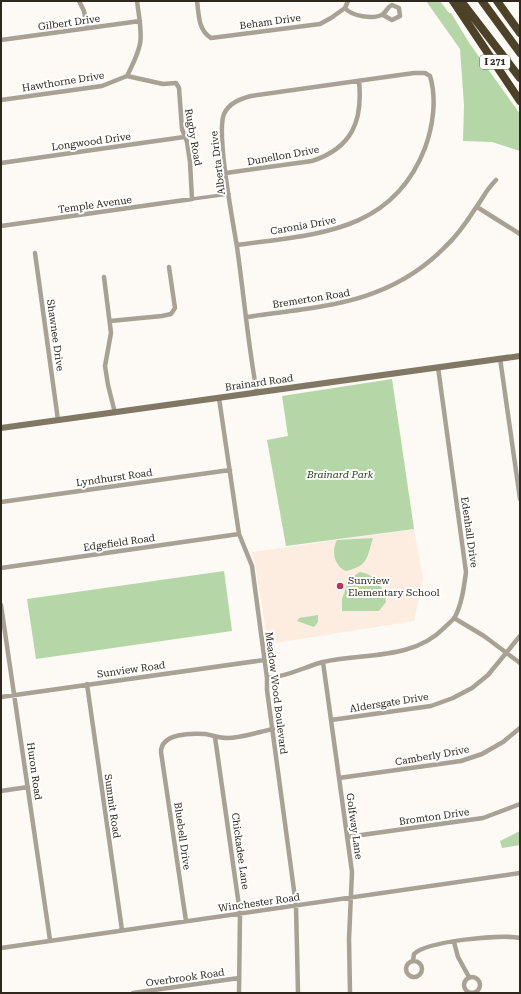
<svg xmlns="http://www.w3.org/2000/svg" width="521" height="994" viewBox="0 0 521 994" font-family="'Roboto Serif',serif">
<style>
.education{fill:#fdece0}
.green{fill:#b5d7a8}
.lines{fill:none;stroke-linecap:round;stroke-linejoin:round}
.pedestrian{stroke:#a8a195;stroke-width:3.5}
.minor{stroke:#a8a195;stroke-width:4.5}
.secondary{stroke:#807765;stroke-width:6}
.motorway{stroke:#4d4127;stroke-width:8}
.poi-dot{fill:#c1325b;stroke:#fff;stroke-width:1.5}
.labels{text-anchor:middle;stroke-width:4;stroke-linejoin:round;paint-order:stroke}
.shield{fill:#fff;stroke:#6d6862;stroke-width:1}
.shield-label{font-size:9px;font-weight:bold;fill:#2f281e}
.street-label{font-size:10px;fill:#2f281e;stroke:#fff}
.park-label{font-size:10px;font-style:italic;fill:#183806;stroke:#fff}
.poi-label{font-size:10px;fill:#2f281e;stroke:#fff;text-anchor:start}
</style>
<rect width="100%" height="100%" fill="#fdf9f4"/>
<path class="education" d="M414 529 423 579 414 621 268 644 255 564 252 552Z"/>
<path class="green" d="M426 1H440L449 13H451L470 44 520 114V151L492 142 463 141 464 105 460 49Z
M392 379 414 529 286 546 267 440 288 436 282 396Z
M373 538C367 558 368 566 346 571 334 567 331 550 337 540Z
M224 571 232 631 36 659 27 599Z
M360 572C375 574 384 587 386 602L379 611H342V599L349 579Z
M318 615V622L314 627 297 621 299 618Z
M520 831V845L502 848 500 841Z"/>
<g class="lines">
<path class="pedestrian" d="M192 199 229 194"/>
<path class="minor" d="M79 1 84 11 87 28
M197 1C199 15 198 30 211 38L320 24 331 18 345 8
M345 8C351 16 374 20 383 14 387 11 387 7 392 5L399 8 400 16 392 20 383 15
M345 8 348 1
M1 40 140 21
M127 76C145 41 142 38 137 1
M1 100 102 86 127 76
M1 163 184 137
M226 173 312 161C352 148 363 121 359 81
M477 207 520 234
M1 226 192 199 190 162 187 142 182 129 179 88 176 83 163 84 127 76
M237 245C314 234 392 234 425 148 433 126 437 99 430 76L425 73H414L251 96C240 99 229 103 224 114 216 134 233 222 237 247 244 296 248 345 257 393
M35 253 58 420
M104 277 111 333 105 366 108 385 115 413
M247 317C322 306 388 305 445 247 457 236 466 223 475 209 484 197 485 191 496 180
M110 321 162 316 171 314 175 308 169 267
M500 358 520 499
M219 398 239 534 252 566 267 678V690L296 905 298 993
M1 502 230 470
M1 568 239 534
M1 605 50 940
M454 618 484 636 520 663
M323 662 352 872 349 939 350 993
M267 678C287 677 304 667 323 662 363 653 413 660 444 628 448 624 452 621 455 617 462 603 464 587 466 572L438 367
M87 684 122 930
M1 697 264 660
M331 720 431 706 453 698 472 688 488 675 520 636
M215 737 240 913 239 993
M339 778 461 761 482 754 503 742 520 728
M1 791 28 787
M347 837 483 818 520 804
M186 921 161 752C161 733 192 733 205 734 212 735 219 738 227 738 242 738 258 732 273 729
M454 942 458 957 469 977
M1 948 520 873
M406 969a8 8 0 1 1 16 0a8 8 0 1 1-16 0Z
M413 961 414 954C427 941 501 934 520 938
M464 985a8 8 0 1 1 16 0a8 8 0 1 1-16 0Z
M133 993 239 978"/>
<path class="secondary" d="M1 428 520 356"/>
<path class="motorway" d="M453 1 520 101
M461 1 520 78
M482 1 520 53
M497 1 520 33"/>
</g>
<circle class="poi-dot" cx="340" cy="586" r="4"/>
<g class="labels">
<rect class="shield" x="480" y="55" width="30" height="14" rx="3"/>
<g class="shield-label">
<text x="495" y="65">I 271</text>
</g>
<g class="street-label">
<text transform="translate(270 21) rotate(-8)" y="4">Beham Drive</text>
<text transform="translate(69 22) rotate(-8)" y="4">Gilbert Drive</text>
<text transform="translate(63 81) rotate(-9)" y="4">Hawthorne Drive</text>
<text transform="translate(194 137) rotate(80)" y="4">Rugby Road</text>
<text transform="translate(91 141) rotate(-8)" y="4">Longwood Drive</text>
<text transform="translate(283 155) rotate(-10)" y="4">Dunellon Drive</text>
<text transform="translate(217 163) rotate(-97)" y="4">Alberta Drive</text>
<text transform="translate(95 204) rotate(-8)" y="4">Temple Avenue</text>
<text transform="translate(303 225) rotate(-10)" y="4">Caronia Drive</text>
<text transform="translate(311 298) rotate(-9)" y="4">Bremerton Road</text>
<text transform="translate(56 335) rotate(82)" y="4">Shawnee Drive</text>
<text transform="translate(259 382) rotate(-8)" y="4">Brainard Road</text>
<text transform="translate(114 477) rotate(-8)" y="4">Lyndhurst Road</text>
<text transform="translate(470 532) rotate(82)" y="4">Edenhall Drive</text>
<text transform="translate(119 542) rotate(-8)" y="4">Edgefield Road</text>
<text transform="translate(131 669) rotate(-8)" y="4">Sunview Road</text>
<text transform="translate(277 693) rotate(83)" y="4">Meadow Wood Boulevard</text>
<text transform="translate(389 702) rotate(-9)" y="4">Aldersgate Drive</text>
<text transform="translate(432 755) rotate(-10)" y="4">Camberly Drive</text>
<text transform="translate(35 771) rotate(82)" y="4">Huron Road</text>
<text transform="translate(113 806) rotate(82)" y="4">Summit Road</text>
<text transform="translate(434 816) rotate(-8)" y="4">Bromton Drive</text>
<text transform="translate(355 826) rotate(82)" y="4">Golfway Lane</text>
<text transform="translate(183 836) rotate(82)" y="4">Bluebell Drive</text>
<text transform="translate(241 851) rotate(82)" y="4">Chickadee Lane</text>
<text transform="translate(259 902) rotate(-8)" y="4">Winchester Road</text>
<text transform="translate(185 977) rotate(-8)" y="4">Overbrook Road</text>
</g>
<g class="park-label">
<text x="340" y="478">Brainard Park</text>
</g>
<g class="poi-label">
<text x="348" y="584">Sunview<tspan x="348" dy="12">Elementary School</tspan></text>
</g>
</g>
<rect width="521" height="994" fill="none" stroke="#2f281e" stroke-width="4"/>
</svg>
